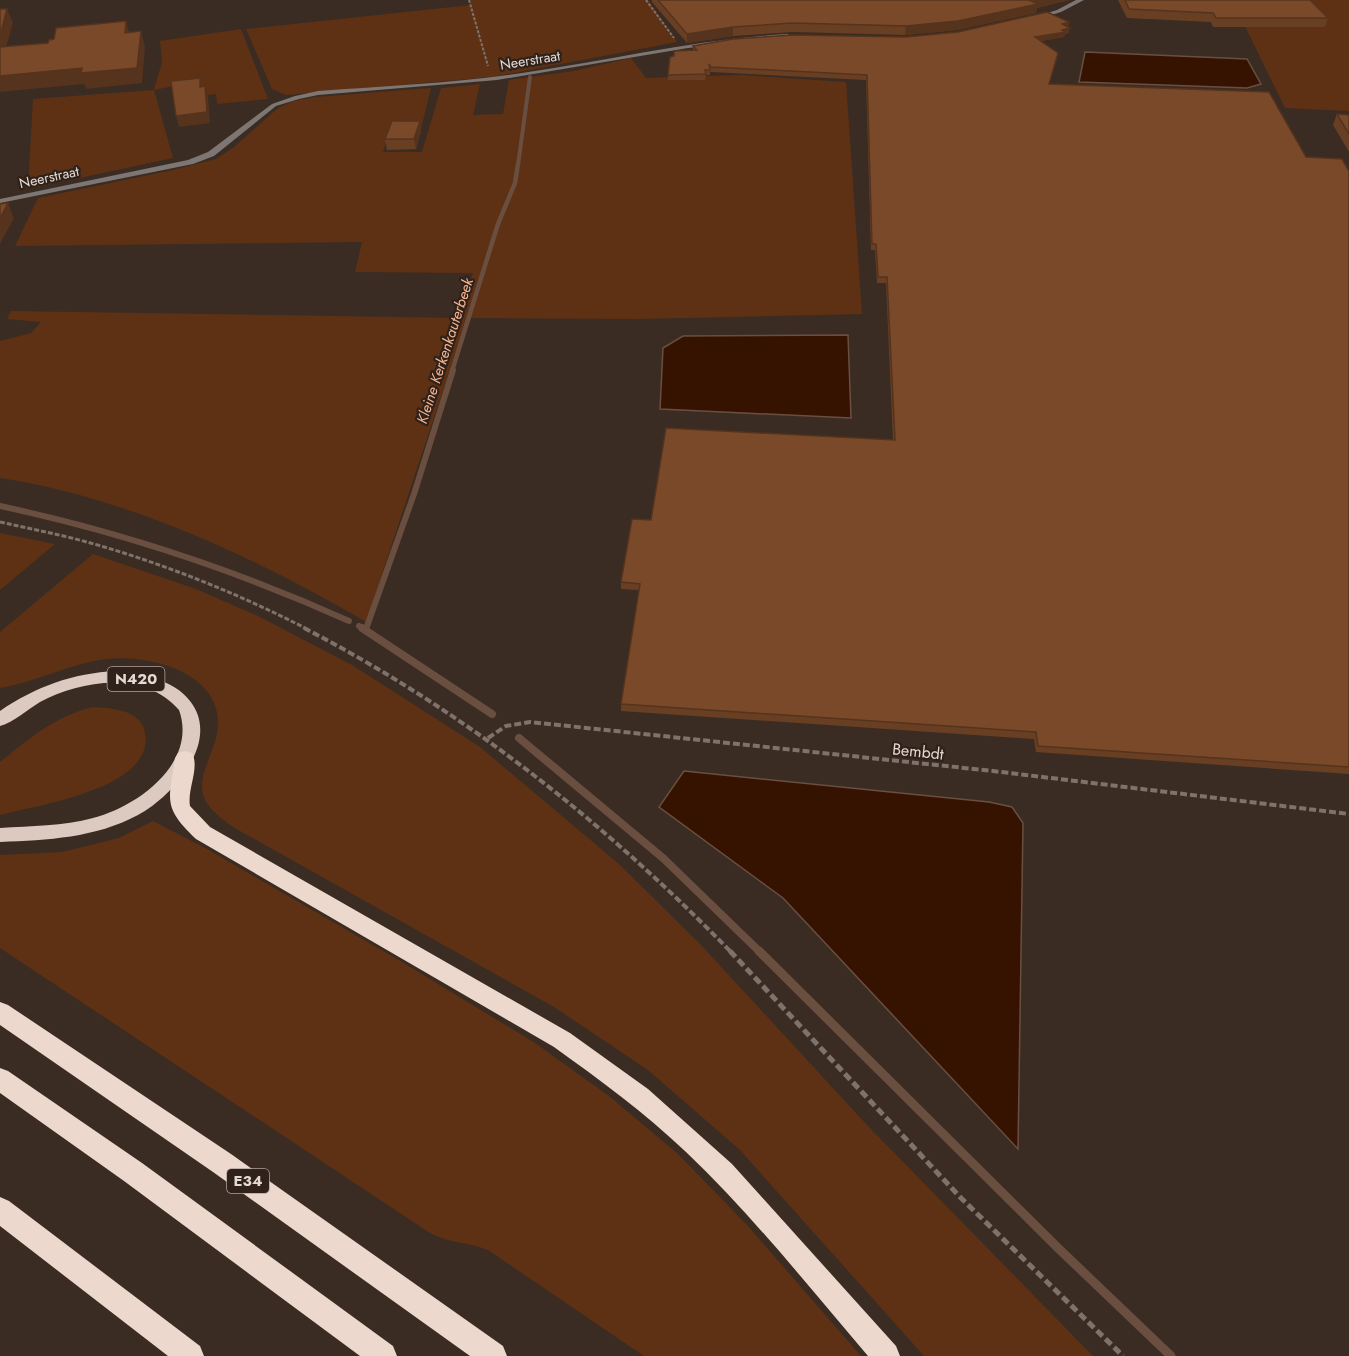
<svg xmlns="http://www.w3.org/2000/svg" width="1349" height="1356" viewBox="0 0 1349 1356" font-family="Jost,sans-serif">
<style>
.green{fill:#5e3114}
.water{fill:#351300;stroke:#6a4f40;stroke-width:1.5}
.lines{fill:none;stroke-linecap:round;stroke-linejoin:round}
.stream-far4{stroke:#6a4f40;stroke-width:4}
.stream-far3{stroke:#6a4f40;stroke-width:4.5}
.stream-far2{stroke:#6a4f40;stroke-width:6}
.stream-far1{stroke:#6a4f40;stroke-width:8}
.stream{stroke:#6a4f40;stroke-width:9}
.path-far3{stroke:#7e726a;stroke-width:2;stroke-dasharray:3 1.5;stroke-linecap:butt}
.path-far2{stroke:#7e726a;stroke-width:3;stroke-dasharray:5 2;stroke-linecap:butt}
.path-far1{stroke:#7e726a;stroke-width:4;stroke-dasharray:7 3;stroke-linecap:butt}
.path{stroke:#7e726a;stroke-width:5;stroke-dasharray:8 4;stroke-linecap:butt}
.minor{fill:#7e7672;fill-rule:evenodd}
.trunk{fill:#dccac0;fill-rule:evenodd}
.motorway{fill:#ecd8cd;fill-rule:evenodd}
.wall{fill:#693f24}
.shaded-wall{fill:#55331d}
.building{fill:#7a492a;stroke:#55331d;stroke-width:1.5}
.labels{text-anchor:middle;stroke-width:4.5;stroke-linejoin:round;paint-order:stroke}
.far-street-label{font-size:14px;fill:#e4dad4;stroke:#30221a}
.far-water-label{font-size:15px;font-style:italic;fill:#f5b691;stroke:#30221a}
.shield{fill:#30221a;stroke:#aea39c;stroke-width:1.5}
.shield-label{font-size:15px;font-weight:bold;fill:#e4dad4}
.street-label{font-size:16px;fill:#e4dad4;stroke:#30221a}
</style>
<rect width="100%" height="100%" fill="#3a2c23"/>
<path class="green" d="M470 0H648L677 42 492 77 286 95 272 89 246 29 471 5Z
M1304 0H1349V111L1285 108 1243 22Z
M241 29 268 99 217 104 216 94 200 96 199 81 154 90 173 158 28 189 33 99 154 90 162 62 160 41Z
M631 58 646 78 740 75 846 82 862 314 636 319 467 318 366 622C260 559 123 496 0 478V341L31 333 41 322 7 319 11 311 458 318 473 273 355 272 362 242 15 246 38 198 173 170 216 159 234 147 278 108 294 101 316 97 431 88 421 129H390L383 152H422L441 88 480 84 473 115 503 114 509 80 574 71Z
M0 533 55 544 0 590Z
M93 554 196 589 258 616 352 665 480 747 619 864 701 945 867 1125 1093 1356H924L740 1150 648 1070 554 1007 233 827C219 816 204 807 202 789 201 768 217 747 218 726 221 672 149 654 106 659 69 664 36 682 0 688V632Z
M92 707C109 708 138 709 144 729 161 788 37 805 0 815V762C31 737 53 718 92 707Z
M153 821 207 849 402 962 535 1043 609 1096 678 1154 747 1225 861 1356H644L488 1250C469 1242 448 1243 430 1233L0 948V855L62 852 119 838Z"/>
<path class="water" d="M1085 52 1247 59 1261 84 1247 88 1079 82Z
M848 335 851 418 660 409 663 348 683 336Z
M684 771 989 802 1012 807 1023 823 1018 1149 783 898 659 807Z"/>
<g class="lines">
<path class="stream-far4" d="M518 165 530 77"/>
<path class="stream-far3" d="M452 371 498 224 515 183 518 164"/>
<path class="stream-far2" d="M0 506C121 532 236 570 349 621
M359 626 364 629
M366 629 414 494 453 370"/>
<path class="stream-far1" d="M362 628 492 714
M519 738 663 858 760 952"/>
<path class="stream" d="M759 951 1058 1248 1171 1356"/>
<path class="path-far3" d="M469 0 488 66
M646 0 674 38"/>
<path class="path-far2" d="M0 522C31 529 63 535 94 544 167 565 239 594 307 629"/>
<path class="path-far1" d="M304 628C465 711 605 823 731 952
M488 738 506 726 530 722 993 771 1349 814"/>
<path class="path" d="M730 951 961 1198 1123 1356"/>
<path class="minor" d="M1076 0H1084L1061 12 1035 20 1032 18 1057 10Z
M788 34 790 37 688 48 497 80 318 95 299 99 276 106 214 156 193 164 0 203V199L188 160 208 152 272 104 295 96 318 91C386 86 455 83 522 73 611 60 698 39 788 34Z"/>
<path class="trunk" d="M116 671C142 674 173 679 190 701 222 741 172 797 138 815 95 838 48 840 0 842V828C31 826 63 826 93 818 137 807 198 763 179 710 145 670 81 680 40 702 27 710 14 722 0 726V711C35 687 73 673 116 671Z"/>
<path class="motorway" d="M185 751 192 753C200 768 187 789 190 806L210 827 570 1033 648 1089 732 1164 896 1346 900 1356H868C809 1287 752 1215 686 1152 645 1113 600 1080 554 1047L196 839C162 807 169 800 175 758L178 753Z
M0 1002 8 1005 231 1154 503 1346 507 1356H470L213 1172 0 1025Z
M0 1068 8 1071 142 1163 393 1346 397 1356H360L124 1181 0 1093Z
M0 1197 9 1201 200 1346 204 1356H168L0 1226Z"/>
</g>
<path class="wall" d="M652 0H1069L1037 8 1036 13 957 30 905 35 793 32 733 36 687 43 652 2Z
M1118 0H1310L1328 18 1325 27H1213L1211 22 1127 18Z
M1069 22 1068 27 1069 33 1065 34 1064 37 1041 41 1050 84 1306 157 1349 171V774L1036 752 1034 739 621 711V704L639 590 621 589V582L651 520 893 440 886 283H877L875 250H871L866 80 711 72 710 71V75H706L705 80H668V75L674 56 693 50V46L906 37Z
M1337 114 1349 115V152L1333 125Z
M421 131 416 149 387 150 385 139Z"/>
<path class="shaded-wall" d="M1035 0H1069L1037 8 1036 13 957 30 905 35 906 26Z
M7 9 13 23 2 62 0 56V36Z
M126 21 130 36 125 33Z
M1069 22 1068 27 1062 24Z
M733 27V36L687 43V34Z
M1070 28 1069 33 1065 34 1064 37 1034 42 1035 37Z
M141 31 145 47 142 83 86 89 84 84 0 92V76Z
M205 86 208 97 210 123 179 127 176 116Z
M420 121 421 131 416 149 414 139Z
M8 203 14 218 0 244V218Z"/>
<path class="building" d="M658 0H1035L1031 1 1038 4 958 21 906 26 793 23 733 27 687 34Z
M1125 0H1310L1328 18H1216L1213 13 1129 9Z
M0 9H7L0 36Z
M1047 12 1069 22 1062 24 1070 28 1062 30 1065 32 1060 33 1035 37 1058 53 1049 84 1269 92 1306 157 1342 159 1349 171V767L1038 746 1036 732 621 704 640 584 621 582 632 519 651 520 666 428 895 440 887 277H878L876 244H872L867 75 711 67 709 64 710 70H705L706 74 668 75 670 57 674 56V51L697 50 693 46 733 39 793 35 906 37 958 32Z
M126 21 125 33 141 31 137 68 81 73 82 68 0 76V47L48 43 49 40 54 39 56 28Z
M200 78V87L205 86 207 112 176 116 171 81Z
M1337 114 1349 115V134Z
M392 121H420L414 139H385Z
M8 203 0 218V204Z"/>
<g class="labels">
<g class="far-street-label">
<text transform="translate(530 60) rotate(-9)" y="5">Neerstraat</text>
<text transform="translate(49 177) rotate(-12)" y="5">Neerstraat</text>
</g>
<g class="far-water-label">
<text transform="translate(445 351) rotate(-72)" y="5">Kleine Kerkenkauterbeek</text>
</g>
<g class="shield">
<rect x="107.5" y="667" width="57" height="24" rx="4.5"/>
<rect x="227" y="1169" width="42" height="24" rx="4.5"/>
</g>
<g class="shield-label">
<text x="136" y="684">N420</text>
<text x="248" y="1186">E34</text>
</g>
<g class="street-label">
<text transform="translate(918 751) rotate(6)" y="6">Bembdt</text>
</g>
</g>
</svg>
